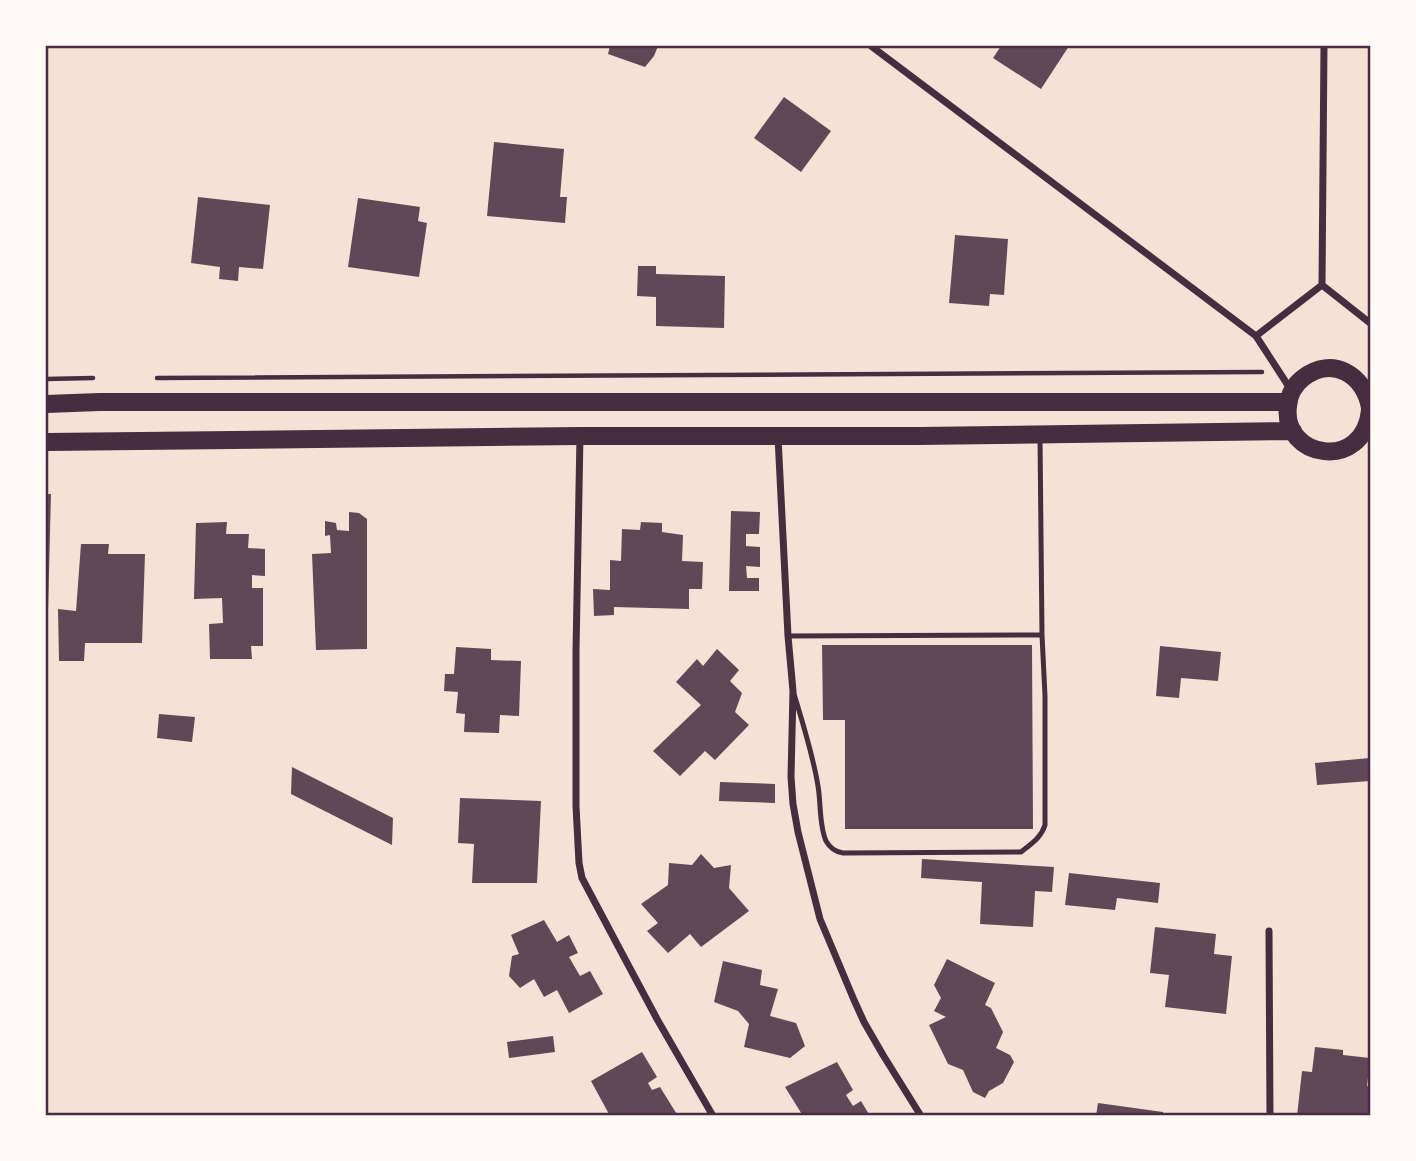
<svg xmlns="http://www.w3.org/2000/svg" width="1416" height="1161" viewBox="0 0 1416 1161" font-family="'DM Sans',sans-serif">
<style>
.building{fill:#644757}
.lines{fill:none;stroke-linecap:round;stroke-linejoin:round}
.path{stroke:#4a2c40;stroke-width:4.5}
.service{stroke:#4a2c40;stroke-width:5}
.minor{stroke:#4a2c40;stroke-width:7}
.primary{stroke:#4a2c40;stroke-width:18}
.neatline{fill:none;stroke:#4a2c40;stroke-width:2.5}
</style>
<rect width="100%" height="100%" fill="#f7e1d7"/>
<path class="building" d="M610 46H658L654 56 645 67 608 54Z
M1001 46H1069L1041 89 993 58Z
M784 97 831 131 801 172 754 138Z
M494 142 564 149 560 197H567L565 223 487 216Z
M198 197 270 205 263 269 239 267 238 281 219 279 220 267 191 263Z
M358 198 420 207 418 221 427 223 419 277 348 267Z
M955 235 1008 239 1004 295 990 294 989 306 949 303Z
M638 266H656V274L725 276 724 328 656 326V297L637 296Z
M46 494H51L48 611H46Z
M731 511 760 512 759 534H746V546L760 547V567L746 566 747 578H759V591H729Z
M349 512 359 513 367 519V649L316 650 312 554 331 553 330 535 325 536V521L336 523 337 530 349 531Z
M227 522 226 534H249L248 548 265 549V576L252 575V588H263V646H251L252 659H210L209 624 223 623 222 598 194 599 196 523Z
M641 522 662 523V532L683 535 682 561 703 562 702 589H689V609L614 607V615L594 616 593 589 610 590V560L621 561 622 529 640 530Z
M81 544H109L108 554H145L142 643H85L84 661H59L58 609 76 611Z
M822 645H1032L1033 829H845V720H823Z
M1160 646 1221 652 1218 681 1181 678 1179 698 1156 696Z
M456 647 491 649V660L521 661 519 716 500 715 499 733 464 732 465 714 456 713 458 692 444 691 445 674H454Z
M717 649 739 670 730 681 742 693 735 712 749 725 715 760 705 751 680 776 653 751 701 705 676 682 697 659 703 666Z
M159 714 195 717 192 742 157 738Z
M1370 758V781L1317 785 1315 763Z
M292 767 393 818 392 845 291 794Z
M720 782 775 784V803L719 801Z
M460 798 541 801 537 883H472L474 844 458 843Z
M701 854 714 868 731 865 729 888 749 911 701 947 690 934 668 953 647 931 658 923 641 904 668 885 669 863 692 865Z
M922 859 1054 867 1052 892 1035 891 1033 927 980 924 982 882 921 878Z
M1069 873 1160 883 1158 903 1117 898 1115 910 1065 905Z
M544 920 557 942 569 935 578 953 569 957 580 976 590 971 603 994 569 1013 557 990 544 997 534 979 520 988 509 976 512 956 519 954 511 935Z
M1155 927 1216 934 1214 954 1232 956 1226 1014 1165 1007 1169 975 1150 973Z
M947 959 995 983 985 1005 991 1008 1003 1032 996 1048 1010 1055 1014 1062 1003 1083 989 1091 985 1098 973 1092 963 1070 948 1064 929 1025 946 1017 934 1011 941 998 934 985Z
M723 961 762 970 760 985 778 989 770 1016 796 1023 805 1046 790 1058 744 1047 749 1024 738 1011 714 1002Z
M553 1036 555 1052 509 1058 507 1042Z
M1315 1047 1343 1050V1055L1370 1058 1367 1086 1370 1087V1116H1297L1302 1071 1312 1072Z
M642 1052 657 1077 648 1083 652 1090 660 1087 678 1116H610L591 1081Z
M837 1062 853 1090 846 1095 853 1106 861 1101 870 1116H803L785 1087Z
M1098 1103 1163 1112V1116H1096Z"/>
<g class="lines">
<path class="path" d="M157 378 1262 372
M46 379 93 378"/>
<path class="service" d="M788 636 1042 635 1040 438
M794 694C803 724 813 755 818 786 821 803 819 825 826 841 830 848 835 852 843 853L1021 852C1031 844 1041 838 1045 825V696L1042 635"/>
<path class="minor" d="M871 46 1256 336
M1322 285 1324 46
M1291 390 1256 336 1322 285 1370 323
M580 436 576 651V806L579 863 582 878 617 944 657 1019 713 1116
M778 437 788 636 793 691 791 777 793 804 798 832 820 919 854 1000 864 1022 883 1055 921 1116
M1269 931 1270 1116"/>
<path class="primary" d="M46 404 100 402H1288
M1370 408C1365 375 1332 355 1303 378 1294 385 1289 394 1288 406 1281 458 1364 473 1370 410
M46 442 580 436H919L1293 431"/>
</g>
<rect width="1416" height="1161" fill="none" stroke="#fffaf5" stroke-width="94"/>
<rect x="47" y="47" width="1322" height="1067" class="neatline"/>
</svg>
